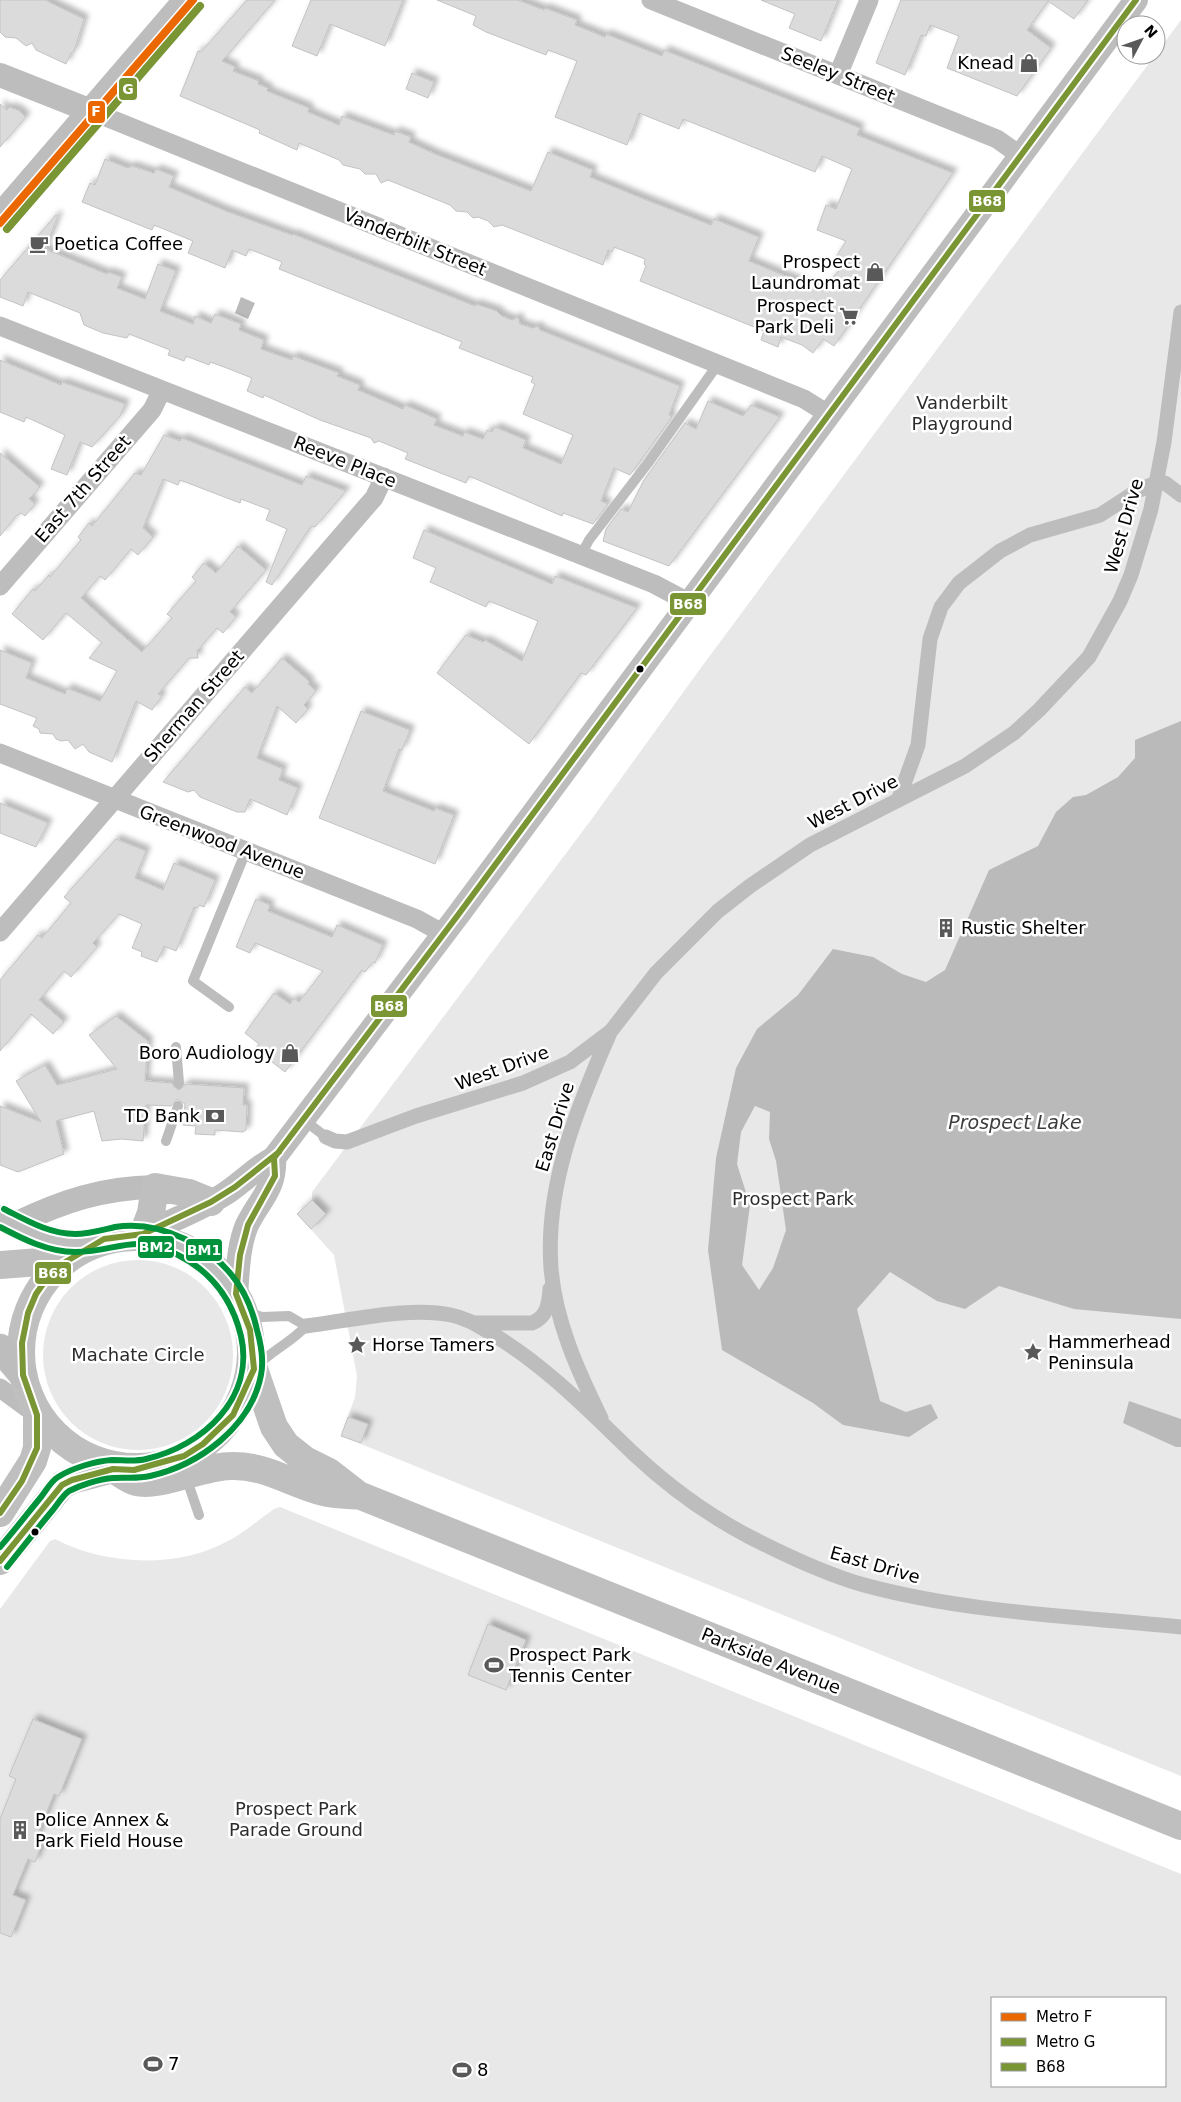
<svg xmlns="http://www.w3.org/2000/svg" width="1181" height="2102" viewBox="0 0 1181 2102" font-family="'DejaVu Sans',sans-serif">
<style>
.green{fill:#e8e8e8;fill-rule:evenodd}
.water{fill:#bababa;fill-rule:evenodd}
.building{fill:#dbdbdb;stroke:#c3c3c3;filter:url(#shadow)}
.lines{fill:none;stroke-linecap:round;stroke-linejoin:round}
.motorway-casing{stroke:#dbdbdb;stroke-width:29}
.service{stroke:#bdbdbd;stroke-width:10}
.pedestrian{stroke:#bdbdbd;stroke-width:15}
.minor{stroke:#bdbdbd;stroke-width:19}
.tertiary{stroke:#bdbdbd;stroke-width:24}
.secondary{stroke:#bfbfbf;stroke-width:28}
.motorway{stroke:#bdbdbd;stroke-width:28}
.bus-1-casing{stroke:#fff;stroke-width:10}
.bus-2-casing{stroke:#fff;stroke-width:10}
.bus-3-casing{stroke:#fff;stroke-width:10}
.bus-1{stroke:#799534;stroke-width:6}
.bus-2{stroke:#00933c;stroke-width:6}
.bus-3{stroke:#00933c;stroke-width:6}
.metro-1-casing{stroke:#fff;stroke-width:11}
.metro-2-casing{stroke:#fff;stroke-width:11}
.metro-1{stroke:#eb6800;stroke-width:8}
.metro-2{stroke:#799534;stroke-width:8}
.bus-dot{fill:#000;stroke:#fff;stroke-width:2}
.labels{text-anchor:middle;stroke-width:5;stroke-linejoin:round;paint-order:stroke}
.poi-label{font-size:18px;fill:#000;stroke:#fff;text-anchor:start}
.street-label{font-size:18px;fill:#000;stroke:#fff}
.park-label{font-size:18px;fill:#2c2c2c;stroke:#fff}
.water-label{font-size:19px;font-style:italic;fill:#3d3d3d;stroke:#fff}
.line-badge{stroke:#fff;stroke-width:2}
.badge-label{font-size:14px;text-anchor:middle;font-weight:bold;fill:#fff}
</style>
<defs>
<filter id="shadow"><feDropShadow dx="4.5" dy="-4.5" stdDeviation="2.5" flood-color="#0004"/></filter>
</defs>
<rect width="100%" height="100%" fill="#fff"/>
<path class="green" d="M1181 20V1776L341 1436 355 1397 357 1376 334 1255 297 1214 312 1200V1192L591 820 700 669Z
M43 1355a95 95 0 1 1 190 0a95 95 0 1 1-190 0Z
M280 1507 1181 1874V2102H0V1609L50 1541 55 1539C105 1565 175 1569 226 1542 243 1534 258 1520 274 1509ZM992 1998H1165V2086H992Z"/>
<path class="water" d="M241 297 255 303 248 319 235 313Z
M1181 721V1319L1074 1309 999 1286 965 1309 937 1301 890 1272 857 1309 880 1401 906 1412 931 1404 938 1418 909 1437 843 1425 813 1403 722 1350 708 1250 716 1158 736 1068 757 1029 798 995 833 949 873 957 902 974 926 982 945 970 989 870 1038 846 1056 812 1073 797 1086 795 1118 777 1135 758V740ZM755 1106 770 1112 769 1139 776 1161 786 1230 773 1268 759 1290 742 1265 750 1205 737 1164 741 1132Z
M1129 1401 1181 1419V1447H1176L1123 1423Z"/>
<path class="building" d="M0 0H45L84 19 74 51 71 53 66 64 36 50 32 43 26 46 16 38 5 37 0 32Z
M247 0H275L222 61 235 67 233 71 259 81 258 84 268 88 267 91 309 108 308 112 339 125 342 116 394 135 395 131 411 137 409 142 435 154 531 191 548 152 593 170 590 177 644 199 711 225 714 219 759 237 749 261 822 291 841 268 833 262 846 241 817 230 826 205 836 209 852 169 822 156 815 172 683 119 679 129 639 113 627 145 555 117 577 61 548 50 546 55 486 32 473 25 476 16 437 0H518L544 10 545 8 577 20 575 25 605 37 606 34 662 56 664 50 860 128 857 135 953 173 834 346 823 339 813 353 802 345 781 337 778 347 761 340 764 331 640 281 646 266 644 264 645 259 614 247 612 252 608 250 603 265 502 225 494 227 488 221 478 217 473 218 467 212 456 211 450 205 388 180 381 183 376 174H365L360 169 343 165 339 160 299 143 297 150 259 133 260 130 180 96 198 51 201 52Z
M311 0H403L385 46 330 24 317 56 292 46Z
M761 0H838L821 41 789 28 795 14Z
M901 0H1088L1074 19 1048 1 1027 30 1051 48 1017 96 947 68 959 36 930 25 926 36 921 35 905 75 876 63Z
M412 73 434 82 428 98 406 89Z
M0 104 7 110 9 107 18 110 26 117 0 147Z
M105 159 128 168 132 166 154 173 156 169 174 176 169 187 226 211 292 235 293 234 475 306 476 304 497 311 502 316 512 320 518 317 520 324 533 328 538 326 540 330 680 386 669 415 672 417 630 475 614 468 601 501 608 504 593 524 563 513 562 516 469 476 466 483 405 459 408 453 379 441 374 443 371 438 320 420 264 395 263 398 247 391 252 378 224 367 210 362 209 365 186 356 184 361 168 355 170 350 129 334 127 338 103 333 84 325 80 313 28 292 23 306 0 297V280L56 215 58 216 45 249 107 274 108 272 122 277 117 288 145 299 158 264 176 271 160 311 193 324 195 316 211 323 215 314 241 324 239 330 264 340 261 349 292 360 293 356 339 373 337 376 360 385 358 390 403 409 405 405 437 419 434 425 463 436 464 432 483 439 487 430 492 432 495 427 526 440 523 448 561 464 573 435 523 414 535 384 531 382 533 377 459 348 462 342 279 269 282 262 249 249 246 256 232 250 225 268 188 253 193 241 154 225 152 230 82 202 90 183 95 185Z
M0 360 61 385 62 382 125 404 120 416 92 447 80 442 67 475 51 469 65 435 26 417 24 422 0 412Z
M708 401 743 416 751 405 780 417 669 566 603 541 606 529 621 509 628 512 644 480 685 423 696 429Z
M164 435 180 441 182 438 302 485 306 476 346 491 315 527 311 526 272 585 266 582 287 529 266 520 270 510 241 499 240 503 180 480 178 485 163 479 143 528 153 537 138 555 131 549 105 580 100 576 81 598 113 627 142 652 172 618 167 614 196 581 192 577 204 563 216 573 238 546 266 570 230 612 236 617 223 633 217 628 197 651 198 658H189L158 694 162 696 152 710 136 701 112 762 89 752 83 744 75 749 68 740 61 741 56 739 53 734 40 733 39 729 33 726 37 718 0 704V650L32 663 26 678 65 694 67 688 100 701 117 671 89 658 102 643 66 613 43 640 12 614 33 589 35 591 49 575 50 577 81 540 78 537 89 523 92 526 135 473 141 475Z
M0 453 40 487 29 499 35 504 25 516 21 513 16 516 0 536Z
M424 530 552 584 555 576 637 608 586 675 581 673 529 744 437 673 466 635 483 642 485 640 522 661 538 621 489 601 486 607 430 582 436 568 413 558Z
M282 658 310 682 308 684 316 691 304 705 308 709 296 723 277 706 257 758 283 769 279 780 298 788 287 815 250 799 245 812H237L200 797 194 790 188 792 163 782 245 687 252 693Z
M361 711 410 730 402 750 399 749 383 791 434 811 435 808 454 815 435 864 319 818Z
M0 803 48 823 36 847 0 833Z
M116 839 146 851 135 878 163 890 174 863 215 880 204 907 199 905 197 908 194 907 176 951 164 946 157 962 141 956 142 952 132 948 142 924 119 914 93 943 97 947 71 977 64 971 39 1000 64 1022 53 1034 31 1014 0 1051V980L38 935 42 938 71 903 64 897Z
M256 899 270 905 268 911 332 937 337 925 383 945 375 963 373 962 365 972 362 970 285 1072 255 1049 259 1044 245 1033 274 993 290 1004 294 998 299 1002 323 971 255 943 250 953 236 947Z
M116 1016 148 1041 145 1081 172 1083 174 1087 179 1090 186 1084 244 1088 243 1105H247L246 1130 243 1132 215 1130V1135L195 1134 196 1126 183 1125 185 1104 177 1099 171 1106 146 1105 143 1141 121 1139 102 1141 94 1111 56 1121 64 1154 18 1172 0 1165V1106L41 1122 16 1081 45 1065 57 1085 117 1069 89 1035Z
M312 1200 326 1214 311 1229 297 1214Z
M348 1417 368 1424 361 1443 341 1436Z
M488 1624 526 1640 506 1690 468 1675Z
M33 1719 82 1739 59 1796 54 1794 35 1841 42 1844 35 1862 28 1859 13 1895 26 1900 11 1937 0 1933V1819L16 1779 9 1776Z"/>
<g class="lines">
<g class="motorway-casing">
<path id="motorway" d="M0 1348 23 1375"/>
</g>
<path class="service" d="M581 555 589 540 648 463 718 364
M229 1007 193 981 246 851
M176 1047 179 1083
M304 1120 326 1137
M166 1141 178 1106
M244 1311 262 1317 289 1316 306 1326C291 1343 270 1351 255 1368
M186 1477 199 1515"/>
<path class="pedestrian" d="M899 798 918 745 930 639 941 607 959 583 1000 551 1030 535 1100 515 1137 491 1156 483H1165L1181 495
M326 1137 335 1141 347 1142 416 1116 523 1083 570 1062 611 1031 656 973 718 911 750 886 810 845 965 766 1014 733 1039 710 1089 657 1120 601 1131 575 1151 509 1164 442 1181 312
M475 1323H532C547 1317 549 1304 550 1289
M306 1326C348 1321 410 1306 451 1315 467 1318 480 1327 494 1335 547 1367 590 1412 634 1454 667 1485 708 1515 748 1536 785 1555 825 1574 864 1585 967 1613 1075 1616 1181 1627
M601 1418C578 1371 555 1321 551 1268 545 1186 577 1108 609 1035"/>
<path class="minor" d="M651 0 997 139 1021 156
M838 75 869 0
M91 111 804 399 828 414
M0 326 654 584 688 602
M0 586 152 410 162 390
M0 753 417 919 444 934
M0 932 366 507 374 498 384 477
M0 1388 37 1415"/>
<path class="tertiary" d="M0 75 91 111
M0 215 185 0
M0 1217 34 1234 75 1243
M15 1224C63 1201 102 1188 155 1187
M143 1234C170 1221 198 1211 223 1195 241 1184 255 1168 274 1158L458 915 1136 0
M236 1294C238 1272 238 1246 247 1225 259 1200 276 1189 274 1158"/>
<path class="secondary" d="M143 1234 151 1213 155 1187 189 1193 211 1202
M21 1352a115 115 0 1 1 230 0a115 115 0 1 1-230 0Z
M0 1265 40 1262 68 1246
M254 1369 274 1427 286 1445 305 1460 329 1472 360 1496
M113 1469C120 1473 128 1480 136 1482 159 1488 203 1466 231 1466 266 1465 291 1484 323 1492 335 1495 349 1495 361 1496L1181 1826
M0 1513 33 1461 37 1448V1415
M0 1561 62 1485 72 1480 113 1469"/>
<use href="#motorway" class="motorway"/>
<g class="bus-1-casing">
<path id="bus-1" d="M0 1513 22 1481 37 1448V1415L23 1375 22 1343 28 1313 36 1294 48 1277 62 1264 104 1239 143 1234 211 1202 235 1187 279 1152
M0 1561 62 1485 72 1480 113 1469 134 1470 184 1456 203 1444 233 1415 254 1369 250 1330 236 1294 240 1255 248 1225 275 1176 274 1158 458 915 1136 0"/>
</g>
<g class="bus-2-casing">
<path id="bus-2" d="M0 1227C23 1239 48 1252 75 1252 119 1252 131 1232 178 1255 212 1272 232 1299 241 1336 255 1398 203 1446 146 1459 134 1462 124 1460 112 1460 96 1461 72 1468 58 1477 51 1481 46 1491 41 1497 27 1514 14 1531 0 1547"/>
</g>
<g class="bus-3-casing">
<path id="bus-3" d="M4 1209C26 1220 49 1234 75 1234 88 1234 102 1230 115 1227 140 1223 162 1228 185 1239 223 1257 248 1288 257 1330 261 1344 264 1360 261 1375 251 1427 199 1465 150 1476 137 1479 126 1477 113 1478 99 1479 81 1485 69 1491 63 1495 57 1505 52 1511 37 1529 22 1548 7 1567"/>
</g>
<use href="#bus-1" class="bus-1"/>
<use href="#bus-2" class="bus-2"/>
<use href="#bus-3" class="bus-3"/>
<g class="metro-1-casing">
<path id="metro-1" d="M0 223 193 0"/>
</g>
<g class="metro-2-casing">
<path id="metro-2" d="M7 229 200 6"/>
</g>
<use href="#metro-1" class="metro-1"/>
<use href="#metro-2" class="metro-2"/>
</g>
<defs>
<g id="shop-bare" transform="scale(1.5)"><path d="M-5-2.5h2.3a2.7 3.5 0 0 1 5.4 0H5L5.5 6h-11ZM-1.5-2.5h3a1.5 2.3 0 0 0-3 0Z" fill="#595959" stroke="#fff" stroke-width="2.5" paint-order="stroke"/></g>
<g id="cafe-bare" transform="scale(1.5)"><path d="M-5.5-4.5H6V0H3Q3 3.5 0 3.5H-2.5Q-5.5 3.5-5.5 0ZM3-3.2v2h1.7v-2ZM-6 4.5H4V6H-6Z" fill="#595959" stroke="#fff" stroke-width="2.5" paint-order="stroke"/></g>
<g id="supermarket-bare" transform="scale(1.5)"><path d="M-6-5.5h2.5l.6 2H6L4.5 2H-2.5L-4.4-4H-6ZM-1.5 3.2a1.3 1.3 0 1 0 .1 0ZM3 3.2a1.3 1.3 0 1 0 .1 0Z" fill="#595959" stroke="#fff" stroke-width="2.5" paint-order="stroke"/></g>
<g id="building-bare" transform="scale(1.5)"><path d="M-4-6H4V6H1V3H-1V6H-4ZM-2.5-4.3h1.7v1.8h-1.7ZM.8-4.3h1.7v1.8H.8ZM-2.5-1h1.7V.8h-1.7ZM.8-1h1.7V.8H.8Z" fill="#595959" stroke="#fff" stroke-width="2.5" paint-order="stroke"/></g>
<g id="bank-bare" transform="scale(1.5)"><path d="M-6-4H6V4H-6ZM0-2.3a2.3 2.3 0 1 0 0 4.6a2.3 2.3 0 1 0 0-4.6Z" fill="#595959" stroke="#fff" stroke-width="2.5" paint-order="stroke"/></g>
<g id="sight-bare" transform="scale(1.5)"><path d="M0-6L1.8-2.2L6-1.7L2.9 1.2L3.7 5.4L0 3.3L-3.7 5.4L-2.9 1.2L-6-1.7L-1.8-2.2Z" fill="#595959" stroke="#fff" stroke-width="2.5" paint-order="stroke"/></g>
<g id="stadium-bare" transform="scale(1.5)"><path d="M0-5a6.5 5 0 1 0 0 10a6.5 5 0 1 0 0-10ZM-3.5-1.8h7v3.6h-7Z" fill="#595959" stroke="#fff" stroke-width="2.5" paint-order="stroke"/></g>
</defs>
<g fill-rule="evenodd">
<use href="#shop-bare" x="1029" y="63"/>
<use href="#cafe-bare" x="39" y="244"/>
<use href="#shop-bare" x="875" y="272"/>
<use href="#supermarket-bare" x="849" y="316"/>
<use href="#building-bare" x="946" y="928"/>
<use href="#shop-bare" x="290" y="1053"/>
<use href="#bank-bare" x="215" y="1116"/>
<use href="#sight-bare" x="357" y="1345"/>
<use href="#sight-bare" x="1033" y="1352"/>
<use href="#stadium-bare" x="494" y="1665"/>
<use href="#building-bare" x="20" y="1830"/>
<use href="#stadium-bare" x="153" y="2064"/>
<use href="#stadium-bare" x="462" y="2070"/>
</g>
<g class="bus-dot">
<circle cx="640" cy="669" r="4.5"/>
<circle cx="35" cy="1532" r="4.5"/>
</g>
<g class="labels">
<g class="poi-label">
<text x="1014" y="69" text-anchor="end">Knead</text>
<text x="54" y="250">Poetica Coffee</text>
<text x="860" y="268" text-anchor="end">Prospect<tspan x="860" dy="21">Laundromat</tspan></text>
<text x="834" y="312" text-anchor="end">Prospect<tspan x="834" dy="21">Park Deli</tspan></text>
<text x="961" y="934">Rustic Shelter</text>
<text x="275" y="1059" text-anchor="end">Boro Audiology</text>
<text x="200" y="1122" text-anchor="end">TD Bank</text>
<text x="1048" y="1348">Hammerhead<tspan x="1048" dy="21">Peninsula</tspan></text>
<text x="372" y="1351">Horse Tamers</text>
<text x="509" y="1661">Prospect Park<tspan x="509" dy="21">Tennis Center</tspan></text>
<text x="35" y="1826">Police Annex &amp;<tspan x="35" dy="21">Park Field House</tspan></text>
<text x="168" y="2070">7</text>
<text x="477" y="2076">8</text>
</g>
<g class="street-label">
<text transform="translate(838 75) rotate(22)" y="6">Seeley Street</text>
<text transform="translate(415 242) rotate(22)" y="6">Vanderbilt Street</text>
<text transform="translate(345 462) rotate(22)" y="6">Reeve Place</text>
<text transform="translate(83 489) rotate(-49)" y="6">East 7th Street</text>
<text transform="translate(1124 526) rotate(-74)" y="6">West Drive</text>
<text transform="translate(194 706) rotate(-49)" y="6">Sherman Street</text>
<text transform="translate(853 802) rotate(-27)" y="6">West Drive</text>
<text transform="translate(222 842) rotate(21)" y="6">Greenwood Avenue</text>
<text transform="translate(502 1068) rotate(-20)" y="6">West Drive</text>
<text transform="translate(555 1127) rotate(-73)" y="6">East Drive</text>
<text transform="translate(875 1565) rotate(16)" y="6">East Drive</text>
<text transform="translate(771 1661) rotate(22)" y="6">Parkside Avenue</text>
</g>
<g class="park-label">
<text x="962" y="409">Vanderbilt<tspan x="962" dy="21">Playground</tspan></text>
<text x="793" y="1205">Prospect Park</text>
<text x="138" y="1361">Machate Circle</text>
<text x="296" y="1815">Prospect Park<tspan x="296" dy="21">Parade Ground</tspan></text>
</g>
<g class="water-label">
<text x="1015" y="1129">Prospect Lake</text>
</g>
</g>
<g class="line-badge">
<rect x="118" y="77" width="20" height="24" rx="5" fill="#799534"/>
<rect x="87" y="100" width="19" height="24" rx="5" fill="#eb6800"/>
<rect x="968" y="189" width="38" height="24" rx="5" fill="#799534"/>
<rect x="669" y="592" width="38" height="24" rx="5" fill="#799534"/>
<rect x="370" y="994" width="38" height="24" rx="5" fill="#799534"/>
<rect x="137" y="1235" width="38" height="24" rx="5" fill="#00933c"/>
<rect x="185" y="1238" width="38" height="24" rx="5" fill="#00933c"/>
<rect x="34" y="1261" width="38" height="24" rx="5" fill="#799534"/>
</g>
<g class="badge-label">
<text x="128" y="94">G</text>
<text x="96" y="116">F</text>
<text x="987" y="206">B68</text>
<text x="688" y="609">B68</text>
<text x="389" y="1011">B68</text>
<text x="156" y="1252">BM2</text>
<text x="204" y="1255">BM1</text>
<text x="53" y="1278">B68</text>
</g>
<rect x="991" y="1997" width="175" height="90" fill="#ffffff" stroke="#999999"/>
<rect x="1001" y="2013" width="25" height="8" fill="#eb6800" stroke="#999999"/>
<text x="1036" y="2022" font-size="15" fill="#000000">Metro F</text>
<rect x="1001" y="2038" width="25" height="8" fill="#799534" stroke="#999999"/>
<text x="1036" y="2047" font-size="15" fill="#000000">Metro G</text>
<rect x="1001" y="2063" width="25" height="8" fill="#799534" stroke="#999999"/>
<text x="1036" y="2072" font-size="15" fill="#000000">B68</text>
<g transform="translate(1141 40) rotate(49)"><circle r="24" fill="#ffffff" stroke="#999999"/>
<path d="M0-4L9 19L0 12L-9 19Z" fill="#595959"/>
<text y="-8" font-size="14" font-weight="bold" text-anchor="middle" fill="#000000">N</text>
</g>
</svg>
